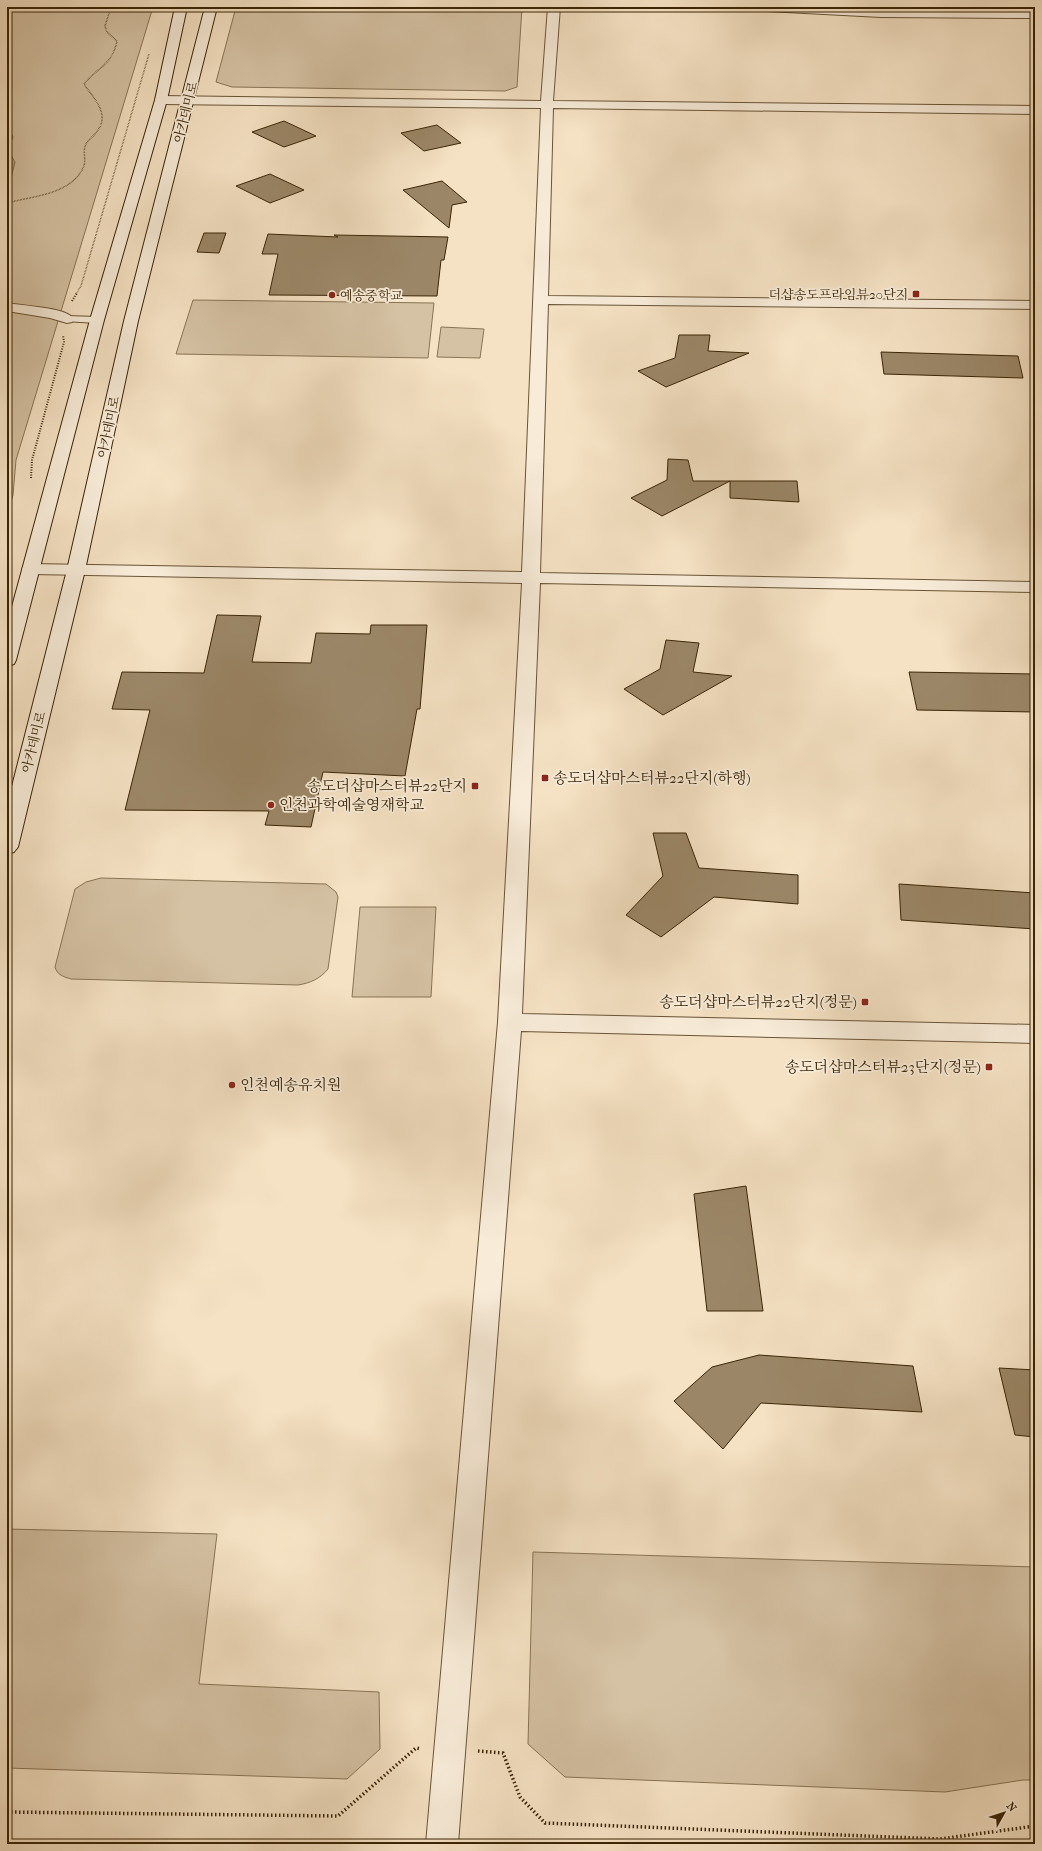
<svg xmlns="http://www.w3.org/2000/svg" width="1042" height="1851" viewBox="0 0 1042 1851" font-family="'IM FELL French Canon','Noto Serif KR',serif">
<style>
.green{fill:#d5c2a4;stroke:#887454}
.water{fill:#b5a283;stroke:#847051}
.building{fill:#9b8768;stroke:#3a2505}
.lines{fill:none;stroke-linecap:round;stroke-linejoin:round}
.service-casing{stroke:#695435;stroke-width:2}
.minor-casing{stroke:#695435;stroke-width:2}
.secondary-casing{stroke:#3a2505;stroke-width:2}
.path-far2{stroke:#3a2505;stroke-width:1.5;stroke-dasharray:0.5 1;stroke-linecap:butt}
.path-far1{stroke:#3a2505;stroke-width:2;stroke-dasharray:1 1.5;stroke-linecap:butt}
.path{stroke:#3a2505;stroke-width:3.5;stroke-dasharray:1.5 2.5;stroke-linecap:butt}
.service{fill:#f8ecd9;fill-rule:evenodd}
.minor{fill:#f8ecd9;fill-rule:evenodd}
.secondary{fill:#f8ecd9;fill-rule:evenodd}
.poi-dot{fill:#8f2418;stroke:#f8ecd9;stroke-width:1.5}
.labels{text-anchor:middle;stroke-width:3.5;stroke-linejoin:round;paint-order:stroke}
.far-street-label{font-size:13px;fill:#3a2505;stroke:#f8ecd9}
.far-poi-label{font-size:13px;fill:#3a2505;stroke:#f8ecd9;text-anchor:end}
.poi-label{font-size:15px;fill:#3a2505;stroke:#f8ecd9;text-anchor:start}
</style>
<rect width="100%" height="100%" fill="#f5e2c4"/>
<filter id="stains"><feTurbulence type="fractalNoise" baseFrequency=".005" numOctaves="4"/><feColorMatrix values="0 0 0 0 .2 0 0 0 0 .09 0 0 0 0 .02 0 0 0 .5 -.17"/></filter>
<radialGradient id="worn" r=".72"><stop offset=".6" stop-color="#630" stop-opacity="0"/><stop offset="1" stop-color="#630" stop-opacity=".3"/></radialGradient>
<path class="green" d="M7 7H153L16 460 13 495 7 516Z
M236 7H522L517 87 505 91 232 87 216 82Z
M193 300 434 303 428 358 176 354Z
M441 327 484 329 480 358 437 357Z
M101 878 326 884 336 892 338 897 328 969C320 979 310 983 298 985L71 979C64 977 57 975 55 967L75 889 86 882Z
M360 907H436L431 997H352Z
M7 1529 217 1534 199 1684 379 1692 380 1749 347 1779 7 1768Z
M533 1552 1035 1567V1780H1023L945 1792 565 1777 528 1744Z"/>
<path class="water" d="M7 132 11 133 13 137 8 150 15 162 11 178 7 182Z"/>
<path class="building" d="M284 121 316 136 284 147 252 132Z
M437 125 461 143 424 151 401 133Z
M270 174 304 190 270 203 236 186Z
M442 181 467 202 452 205 449 228 403 190Z
M204 233H226L219 253 197 252Z
M268 234 338 237 334 235 448 237 444 260H441L437 296 269 295 278 254H262Z
M679 335H710L708 351 749 353 666 387 638 371 675 358Z
M881 352 1018 356 1023 378 884 374Z
M668 459 688 460 693 481H730L662 516 631 498 667 480Z
M730 481H797L799 502 730 498Z
M217 615 261 616 252 662 311 663 316 633 370 634 371 625H427L420 709H417L405 776 323 772 311 827 265 825 269 811 125 810 150 710 112 709 122 672 204 673Z
M666 640 699 643 693 672 732 676 663 715 624 689 660 669Z
M909 672 1035 674V712L917 710Z
M653 833H686L699 868 798 875V904L714 897 661 937 626 915 663 876Z
M899 884 1035 893V929L901 920Z
M746 1186 763 1311H707L694 1194Z
M759 1355 913 1366 922 1412 761 1403 723 1449 674 1401 712 1367Z
M999 1368 1035 1370V1437L1015 1435Z"/>
<g class="lines">
<g class="service-casing">
<path id="service" d="M67 316 97 317 102 320 97 323 64 321 62 319Z"/>
</g>
<g class="minor-casing">
<path id="minor" d="M548 7H560L553 101 1035 106V114L553 108 548 296 1035 301V309L548 304 540 573 1035 582V592L540 583 522 1014 1035 1025V1043L521 1031 458 1844H426L498 1022 522 583 31 574 25 573 22 569 25 565 31 564 522 572 541 108 161 104 157 103 155 100 157 97 161 96 541 101Z
M744 7H813L881 11 1035 12V18L881 17 750 10Z
M7 303C22 306 66 307 74 319L72 322 67 323 50 318 7 311Z"/>
</g>
<g class="secondary-casing">
<path id="secondary" d="M175 7H187L167 100 104 320 16 660 14 664 7 666V625L90 320 155 100Z
M205 7H217L138 321 85 570 18 847 14 852 7 854V806L67 570 124 321Z"/>
</g>
<path class="path-far2" d="M7 203C32 196 70 195 83 168 87 160 82 152 86 144 89 139 95 135 98 130 110 113 93 98 84 84 98 67 112 65 117 41L107 32 105 26 111 7
M76 294 81 286 149 54"/>
<path class="path-far1" d="M72 301 77 293
M31 478 32 460 64 342 63 335"/>
<path class="path" d="M478 1751 503 1753 520 1797 545 1823 940 1839 1035 1826
M7 1812 338 1816 416 1748 421 1749"/>
<use href="#service" class="service"/>
<use href="#minor" class="minor"/>
<use href="#secondary" class="secondary"/>
</g>
<g class="poi-dot">
<rect x="912" y="290" width="8" height="8" rx="2"/>
<circle cx="332" cy="295" r="4"/>
<rect x="541" y="774" width="8" height="8" rx="2"/>
<rect x="471" y="782" width="8" height="8" rx="2"/>
<circle cx="271" cy="805" r="4"/>
<rect x="861" y="998" width="8" height="8" rx="2"/>
<rect x="985" y="1063" width="8" height="8" rx="2"/>
<circle cx="232" cy="1085" r="4"/>
</g>
<g class="labels">
<g class="far-street-label">
<text transform="translate(185 112) rotate(-76)" y="5">아카데미로</text>
<text transform="translate(108 427) rotate(-78)" y="5">아카데미로</text>
<text transform="translate(33 742) rotate(-76)" y="5">아카데미로</text>
</g>
<g class="far-poi-label">
<text x="908" y="299">더샵송도프라임뷰20단지</text>
<text x="340" y="300" text-anchor="start">예송중학교</text>
</g>
<g class="poi-label">
<text x="553" y="783">송도더샵마스터뷰22단지(하행)</text>
<text x="467" y="791" text-anchor="end">송도더샵마스터뷰22단지</text>
<text x="279" y="810">인천과학예술영재학교</text>
<text x="857" y="1007" text-anchor="end">송도더샵마스터뷰22단지(정문)</text>
<text x="981" y="1072" text-anchor="end">송도더샵마스터뷰23단지(정문)</text>
<text x="240" y="1090">인천예송유치원</text>
</g>
</g>
<rect width="1042" height="1851" fill="none" stroke="#f5e2c4" stroke-width="24"/>
<rect x="8" y="8" width="1026" height="1835" fill="none" stroke="#3a2505" stroke-width="2"/>
<rect x="12" y="12" width="1018" height="1827" fill="none" stroke="#3a2505"/>
<g transform="translate(1004 1813) rotate(51)" stroke="#f8ecd9" stroke-width="3" paint-order="stroke">
<path d="M0-3L7 15L0 10L-7 15Z" fill="#3a2505"/>
<text y="-6" font-size="11" font-weight="bold" text-anchor="middle" fill="#3a2505">N</text>
</g>
<rect width="100%" height="100%" filter="url(#stains)"/>
<rect width="100%" height="100%" fill="url(#worn)"/>
</svg>
